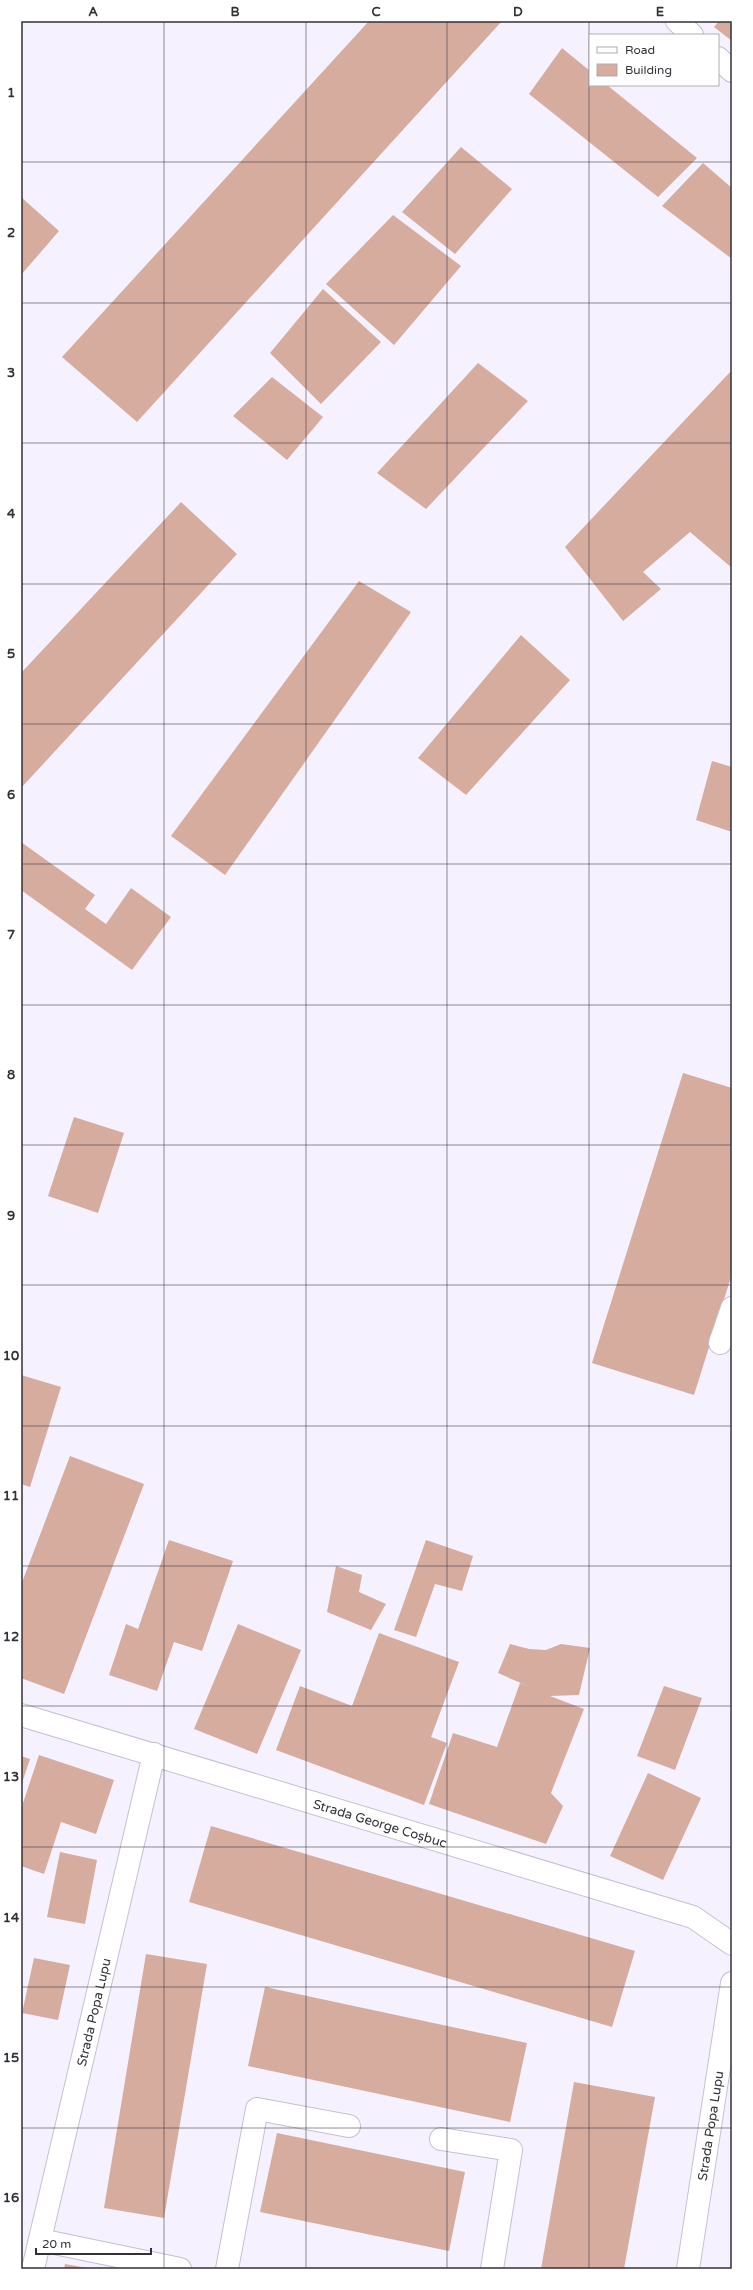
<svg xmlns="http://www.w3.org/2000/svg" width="753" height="2290" viewBox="0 0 753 2290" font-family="'Varela Round',sans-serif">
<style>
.building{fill:#d6ac9f}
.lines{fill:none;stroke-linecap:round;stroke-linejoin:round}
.minor-casing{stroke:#c6bfd0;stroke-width:24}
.major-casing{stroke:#c6bfd0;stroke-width:24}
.minor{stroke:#fff;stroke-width:22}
.major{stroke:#fff;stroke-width:22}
.grid{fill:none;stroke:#333137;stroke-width:1;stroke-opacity:0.55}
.labels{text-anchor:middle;stroke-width:3;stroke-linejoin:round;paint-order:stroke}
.street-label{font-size:13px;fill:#333137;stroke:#fff}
.neatline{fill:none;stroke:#333137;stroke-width:1.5}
.grid-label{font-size:13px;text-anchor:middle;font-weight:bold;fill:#333137}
</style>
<rect width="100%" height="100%" fill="#f6f1ff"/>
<path class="building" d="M369 21H502L137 422 62 357Z
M719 21H732V41L714 27Z
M562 48 590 71V85H607L697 158 658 197 529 94Z
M461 147 512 189 455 254 402 212Z
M703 163 732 188V259L662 206Z
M21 197 59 231 21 275Z
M393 215 461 266 394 345 326 284Z
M323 289 381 342 321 404 270 353Z
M478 363 528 401 426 509 377 473Z
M732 370V568L690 532 643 572 661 589 623 621 565 547Z
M272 377 323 417 287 460 233 416Z
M181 502 237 554 21 788V673Z
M359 581 411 612 225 875 171 836Z
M521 635 570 680 466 795 418 758Z
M712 761 732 767V832L696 820Z
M21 842 95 895 85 909 106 924 131 888 171 917 132 970 21 890Z
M683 1073 732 1088V1274L694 1395 592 1363Z
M74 1117 124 1133 98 1213 48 1196Z
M21 1375 61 1387 30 1487 21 1484Z
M70 1456 144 1484 64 1694 21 1678V1585Z
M169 1540 233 1561 202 1651 174 1642 157 1691 109 1675 126 1624 138 1629Z
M426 1540 473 1556 462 1591 435 1584 416 1637 394 1630Z
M336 1566 362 1575 359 1592 386 1604 371 1630 327 1612Z
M238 1624 301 1650 257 1754 194 1729Z
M379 1633 459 1662 431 1737 447 1743 424 1805 276 1750 300 1686 352 1706Z
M510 1644 529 1649 546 1650 561 1644 590 1648 579 1695 550 1696 584 1709 551 1793 563 1806 546 1844 429 1804 453 1733 497 1747 520 1683 532 1688 498 1673Z
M664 1686 702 1698 675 1770 637 1756Z
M39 1755 114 1780 96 1834 61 1822 44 1874 21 1866V1809Z
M21 1756 30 1759 21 1786Z
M648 1773 701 1798 663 1880 610 1856Z
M211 1826 635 1951 612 2027 189 1902Z
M60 1852 97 1860 85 1924 47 1917Z
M146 1954 207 1964 164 2218 104 2208Z
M34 1958 70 1965 58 2020 22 2013Z
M265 1987 527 2043 510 2122 248 2066Z
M574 2082 655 2097 624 2269H541Z
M277 2133 465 2172 449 2251 260 2212Z
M65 2264 87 2268V2269H64Z"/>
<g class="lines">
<g class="minor-casing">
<g id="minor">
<path d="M720 1343 732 1308"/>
<path id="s1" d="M21 1715 693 1917 732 1944"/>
<path d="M441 2139 511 2150 492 2269"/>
<path d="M40 2240 180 2269"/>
<path id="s2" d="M33 2269 154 1754"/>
<path d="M227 2269 257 2109 349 2126"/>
<path id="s3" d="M688 2269 732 1983"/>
</g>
</g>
<g class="major-casing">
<path id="major" d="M677 21 692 35
M718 58 732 71"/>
</g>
<use href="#minor" class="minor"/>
<use href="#major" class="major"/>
</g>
<path class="grid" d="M164 21V2269M306 21V2269M447 21V2269M589 21V2269M21 162H732M21 303H732M21 443H732M21 584H732M21 724H732M21 864H732M21 1005H732M21 1145H732M21 1285H732M21 1426H732M21 1566H732M21 1706H732M21 1847H732M21 1987H732M21 2128H732"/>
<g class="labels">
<g class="street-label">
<text dy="5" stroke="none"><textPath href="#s1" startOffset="375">Strada George Coșbuc</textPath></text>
<text dy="5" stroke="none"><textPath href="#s2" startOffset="264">Strada Popa Lupu</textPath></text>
<text dy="5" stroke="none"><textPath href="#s3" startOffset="145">Strada Popa Lupu</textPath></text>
</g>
</g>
<rect width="753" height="2290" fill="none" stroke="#ffffff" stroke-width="44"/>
<rect x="589" y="34" width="130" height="52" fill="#ffffff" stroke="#adadaf"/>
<rect x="597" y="47" width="20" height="6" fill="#ffffff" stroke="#adadaf"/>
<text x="625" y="54" font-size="12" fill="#333137">Road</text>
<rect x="597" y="64" width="20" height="12" fill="#d6ac9f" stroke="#adadaf"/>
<text x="625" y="74" font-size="12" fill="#333137">Building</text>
<path d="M36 2248v6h115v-6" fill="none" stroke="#333137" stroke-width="2"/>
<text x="42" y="2248" font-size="12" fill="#333137" stroke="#ffffff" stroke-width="3" paint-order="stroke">20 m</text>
<rect x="22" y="22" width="709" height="2246" class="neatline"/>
<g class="grid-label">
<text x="93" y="16">A</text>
<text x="235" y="16">B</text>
<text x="376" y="16">C</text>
<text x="518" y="16">D</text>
<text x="660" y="16">E</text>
<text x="11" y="97">1</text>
<text x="11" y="237">2</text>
<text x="11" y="377">3</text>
<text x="11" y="518">4</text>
<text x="11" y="658">5</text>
<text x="11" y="799">6</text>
<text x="11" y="939">7</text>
<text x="11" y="1079">8</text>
<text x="11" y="1220">9</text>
<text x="11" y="1360">10</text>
<text x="11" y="1500">11</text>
<text x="11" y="1641">12</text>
<text x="11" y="1781">13</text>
<text x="11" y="1922">14</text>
<text x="11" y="2062">15</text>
<text x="11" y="2202">16</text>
</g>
</svg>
